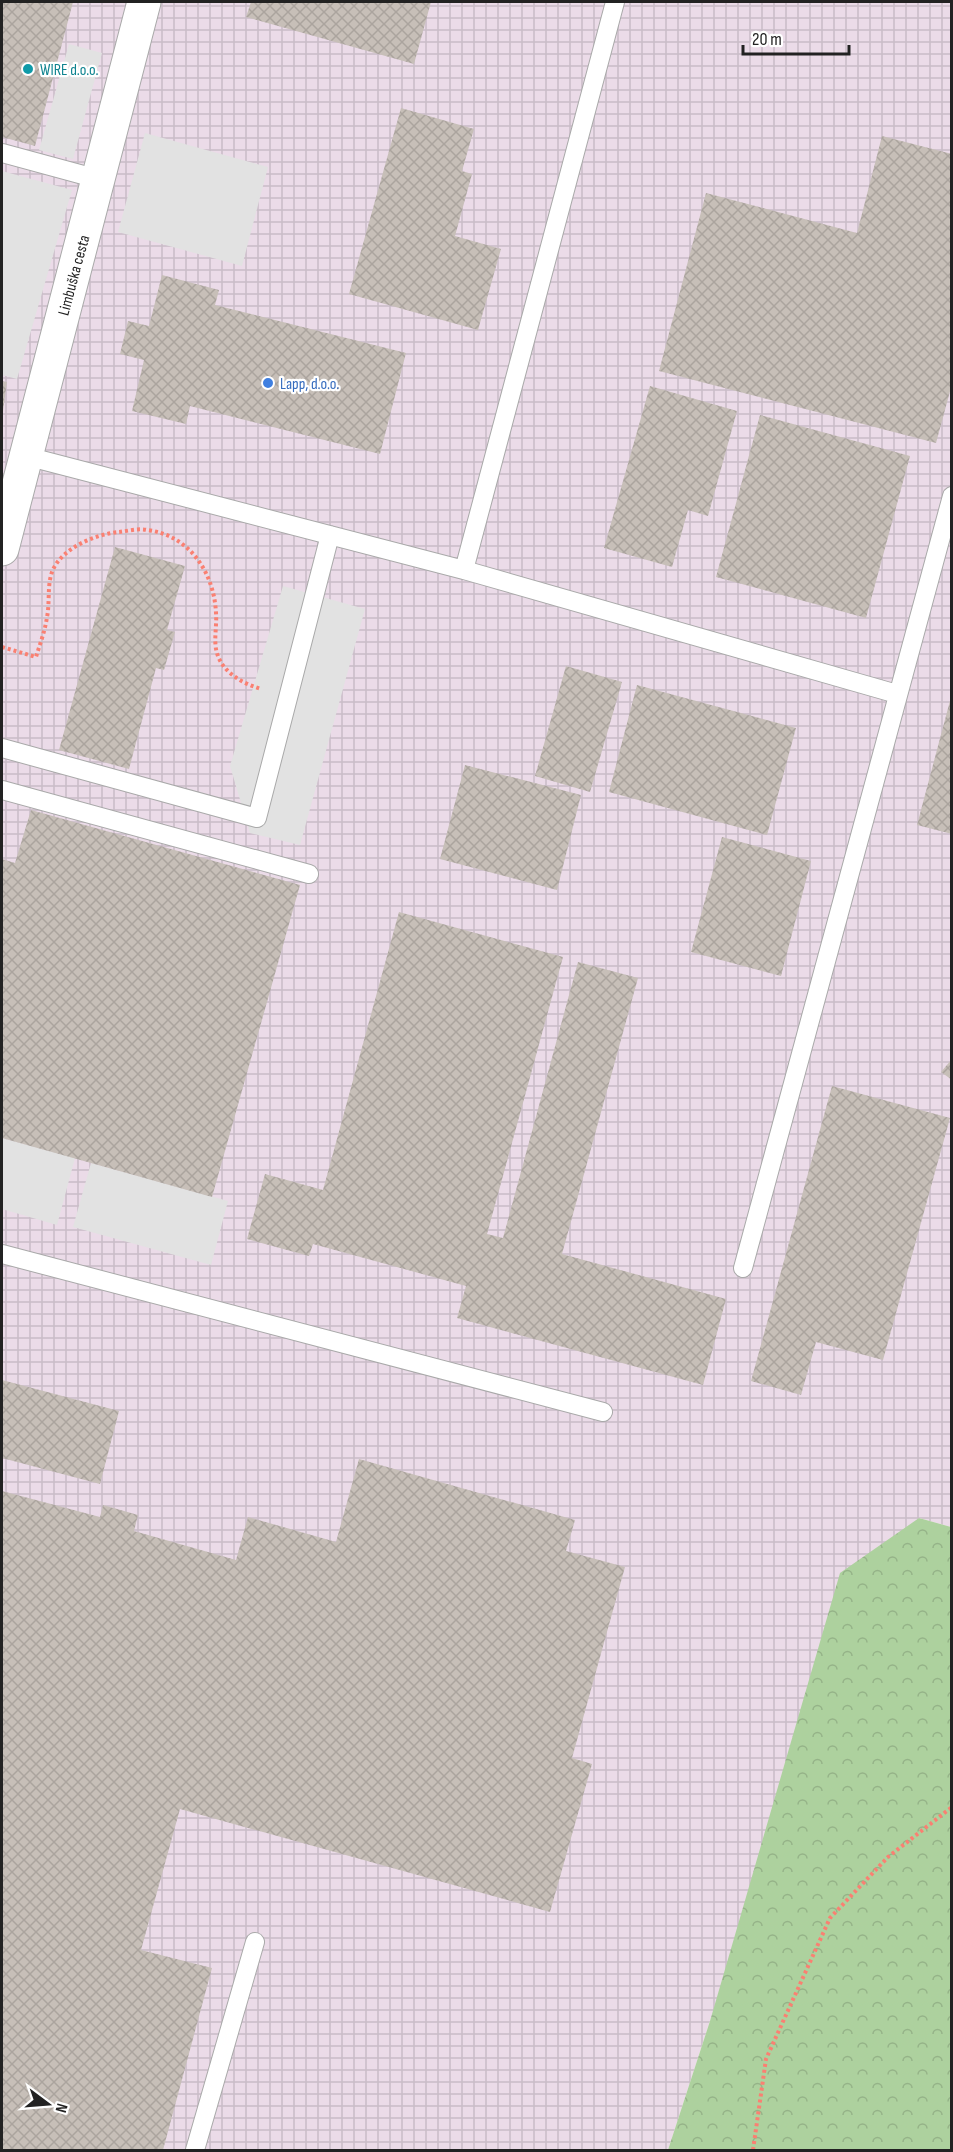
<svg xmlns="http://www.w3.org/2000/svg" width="953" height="2152" viewBox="0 0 953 2152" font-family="'Sofia Sans Condensed',sans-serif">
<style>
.industrial{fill:url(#industrial-grid)}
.forest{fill:url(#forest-crowns)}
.parking{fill:#e2e2e2}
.building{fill:url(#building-cross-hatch)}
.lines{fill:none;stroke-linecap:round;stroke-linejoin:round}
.service-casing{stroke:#a9a9a9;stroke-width:20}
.minor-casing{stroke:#a9a9a9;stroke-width:35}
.path{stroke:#fa8072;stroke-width:4;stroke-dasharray:3 3;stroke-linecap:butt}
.service{stroke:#fff;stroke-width:18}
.minor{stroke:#fff;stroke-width:33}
.culture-dot{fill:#0f9aa8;stroke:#fff;stroke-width:2}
.shop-dot{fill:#3f7fe0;stroke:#fff;stroke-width:2}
.labels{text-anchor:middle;stroke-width:4.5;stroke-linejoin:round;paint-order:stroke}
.culture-label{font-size:16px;fill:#0d838f;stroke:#fff;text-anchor:start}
.street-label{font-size:16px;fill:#222;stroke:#fff}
.shop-label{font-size:16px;fill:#366cbe;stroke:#fff;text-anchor:start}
</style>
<defs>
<pattern id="industrial-grid" width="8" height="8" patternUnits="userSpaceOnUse" patternTransform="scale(1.5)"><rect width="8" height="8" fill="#ebdbe8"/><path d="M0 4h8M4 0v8" fill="none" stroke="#c9bcc7"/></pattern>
<pattern id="forest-crowns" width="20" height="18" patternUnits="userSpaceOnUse" patternTransform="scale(1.5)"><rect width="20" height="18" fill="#add19e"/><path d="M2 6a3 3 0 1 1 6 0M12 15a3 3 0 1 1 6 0" fill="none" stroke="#95b388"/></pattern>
<pattern id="building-cross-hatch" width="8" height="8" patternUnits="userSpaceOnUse" patternTransform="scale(1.5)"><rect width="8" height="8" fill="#c7bfb8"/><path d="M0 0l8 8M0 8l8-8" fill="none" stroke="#aba49e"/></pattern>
</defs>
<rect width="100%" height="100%" fill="#f2efe9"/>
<path class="industrial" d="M2 2H951V1527L919 1518 710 2021 668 2150H2Z"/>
<path class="forest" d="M919 1518 951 1527V2150H668L710 2021 840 1573Z"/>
<path class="parking" d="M69 44 102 53 73 159 39 150Z
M145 133 268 167 242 266 118 232Z
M2 171 72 190 17 379 2 375Z
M283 586 365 609 300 845 250 833 230 766Z
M2 1138 75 1158 57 1225 2 1209Z
M91 1163 228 1201 211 1265 73 1227Z"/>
<path class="building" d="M2 2H73L35 146 2 137Z
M251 2H431L414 64 246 17Z
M401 108 474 129 462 171 472 174 455 236 501 249 478 330 349 294Z
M882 136 952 154V384L936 443 659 371 706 193 857 233Z
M162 275 219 290 215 305 406 353 380 454 190 406 186 424 132 411 144 360 120 354 128 321 149 326Z
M2 381 7 382 3 411H2Z
M650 386 737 411 708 516 688 510 672 567 604 548Z
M760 415 910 456 866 618 716 577Z
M115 547 185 566 167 630 175 632 164 670 156 668 129 769 59 750Z
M566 666 622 682 590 792 535 776Z
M637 685 796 728 767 835 609 792Z
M951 697H952V834L917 825Z
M465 765 581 795 557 890 440 859Z
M31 810 300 885 212 1197 2 1138V859L15 863Z
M722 837 811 861 781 976 691 952Z
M399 912 563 957 487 1234 503 1238 578 962 638 978 562 1254 726 1299 703 1385 457 1318 466 1286 313 1244 309 1256 247 1239 265 1174 323 1190Z
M952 1059V1080L941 1072Z
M832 1086 950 1118 883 1360 816 1342 801 1395 751 1381Z
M2 1380 119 1411 100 1484 2 1458Z
M359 1459 575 1520 566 1551 625 1567 572 1758 592 1764 550 1912 180 1809 141 1950 212 1968 163 2150H2V1491L100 1517 103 1505 138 1515 134 1531 236 1560 248 1517 336 1542Z"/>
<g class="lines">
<g class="service-casing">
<path id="service" d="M2 153 98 179
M26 456 464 570 897 694
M464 570 615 2
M2 748 257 818 330 535
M2 790 309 874
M2 1254 603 1412
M743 1268 952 496
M195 2150 255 1942"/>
</g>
<g class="minor-casing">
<path id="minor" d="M2 549 144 2"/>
</g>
<path class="path" d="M2 647 36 657C40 644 45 631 47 617 50 603 47 586 52 572 61 548 96 534 119 532 128 531 138 528 147 530 189 535 214 572 216 613 217 624 214 638 216 649 220 671 241 683 261 689
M753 2150 766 2059 830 1918 888 1857 952 1807"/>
<use href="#service" class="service"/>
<use href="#minor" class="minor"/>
</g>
<circle class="culture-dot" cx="28" cy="69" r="6"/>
<circle class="shop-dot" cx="268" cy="383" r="6"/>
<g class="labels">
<g class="culture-label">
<text x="40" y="75">WIRE d.o.o.</text>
</g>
<g class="street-label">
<text transform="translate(73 275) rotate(-75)" y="6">Limbuška cesta</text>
</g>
<g class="shop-label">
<text x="280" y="389">Lapp, d.o.o.</text>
</g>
</g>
<rect width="953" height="2152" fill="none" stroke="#222222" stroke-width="6"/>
<g transform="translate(48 2104) rotate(106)" stroke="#ffffff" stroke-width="4.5" paint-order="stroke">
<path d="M0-4.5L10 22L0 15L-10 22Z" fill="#222222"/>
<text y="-9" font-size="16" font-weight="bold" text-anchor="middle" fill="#222222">N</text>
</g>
<path d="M743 45v9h106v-9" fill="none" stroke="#222222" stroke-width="3"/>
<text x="752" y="45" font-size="18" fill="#222222" stroke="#ffffff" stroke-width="4.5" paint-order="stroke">20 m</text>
</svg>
